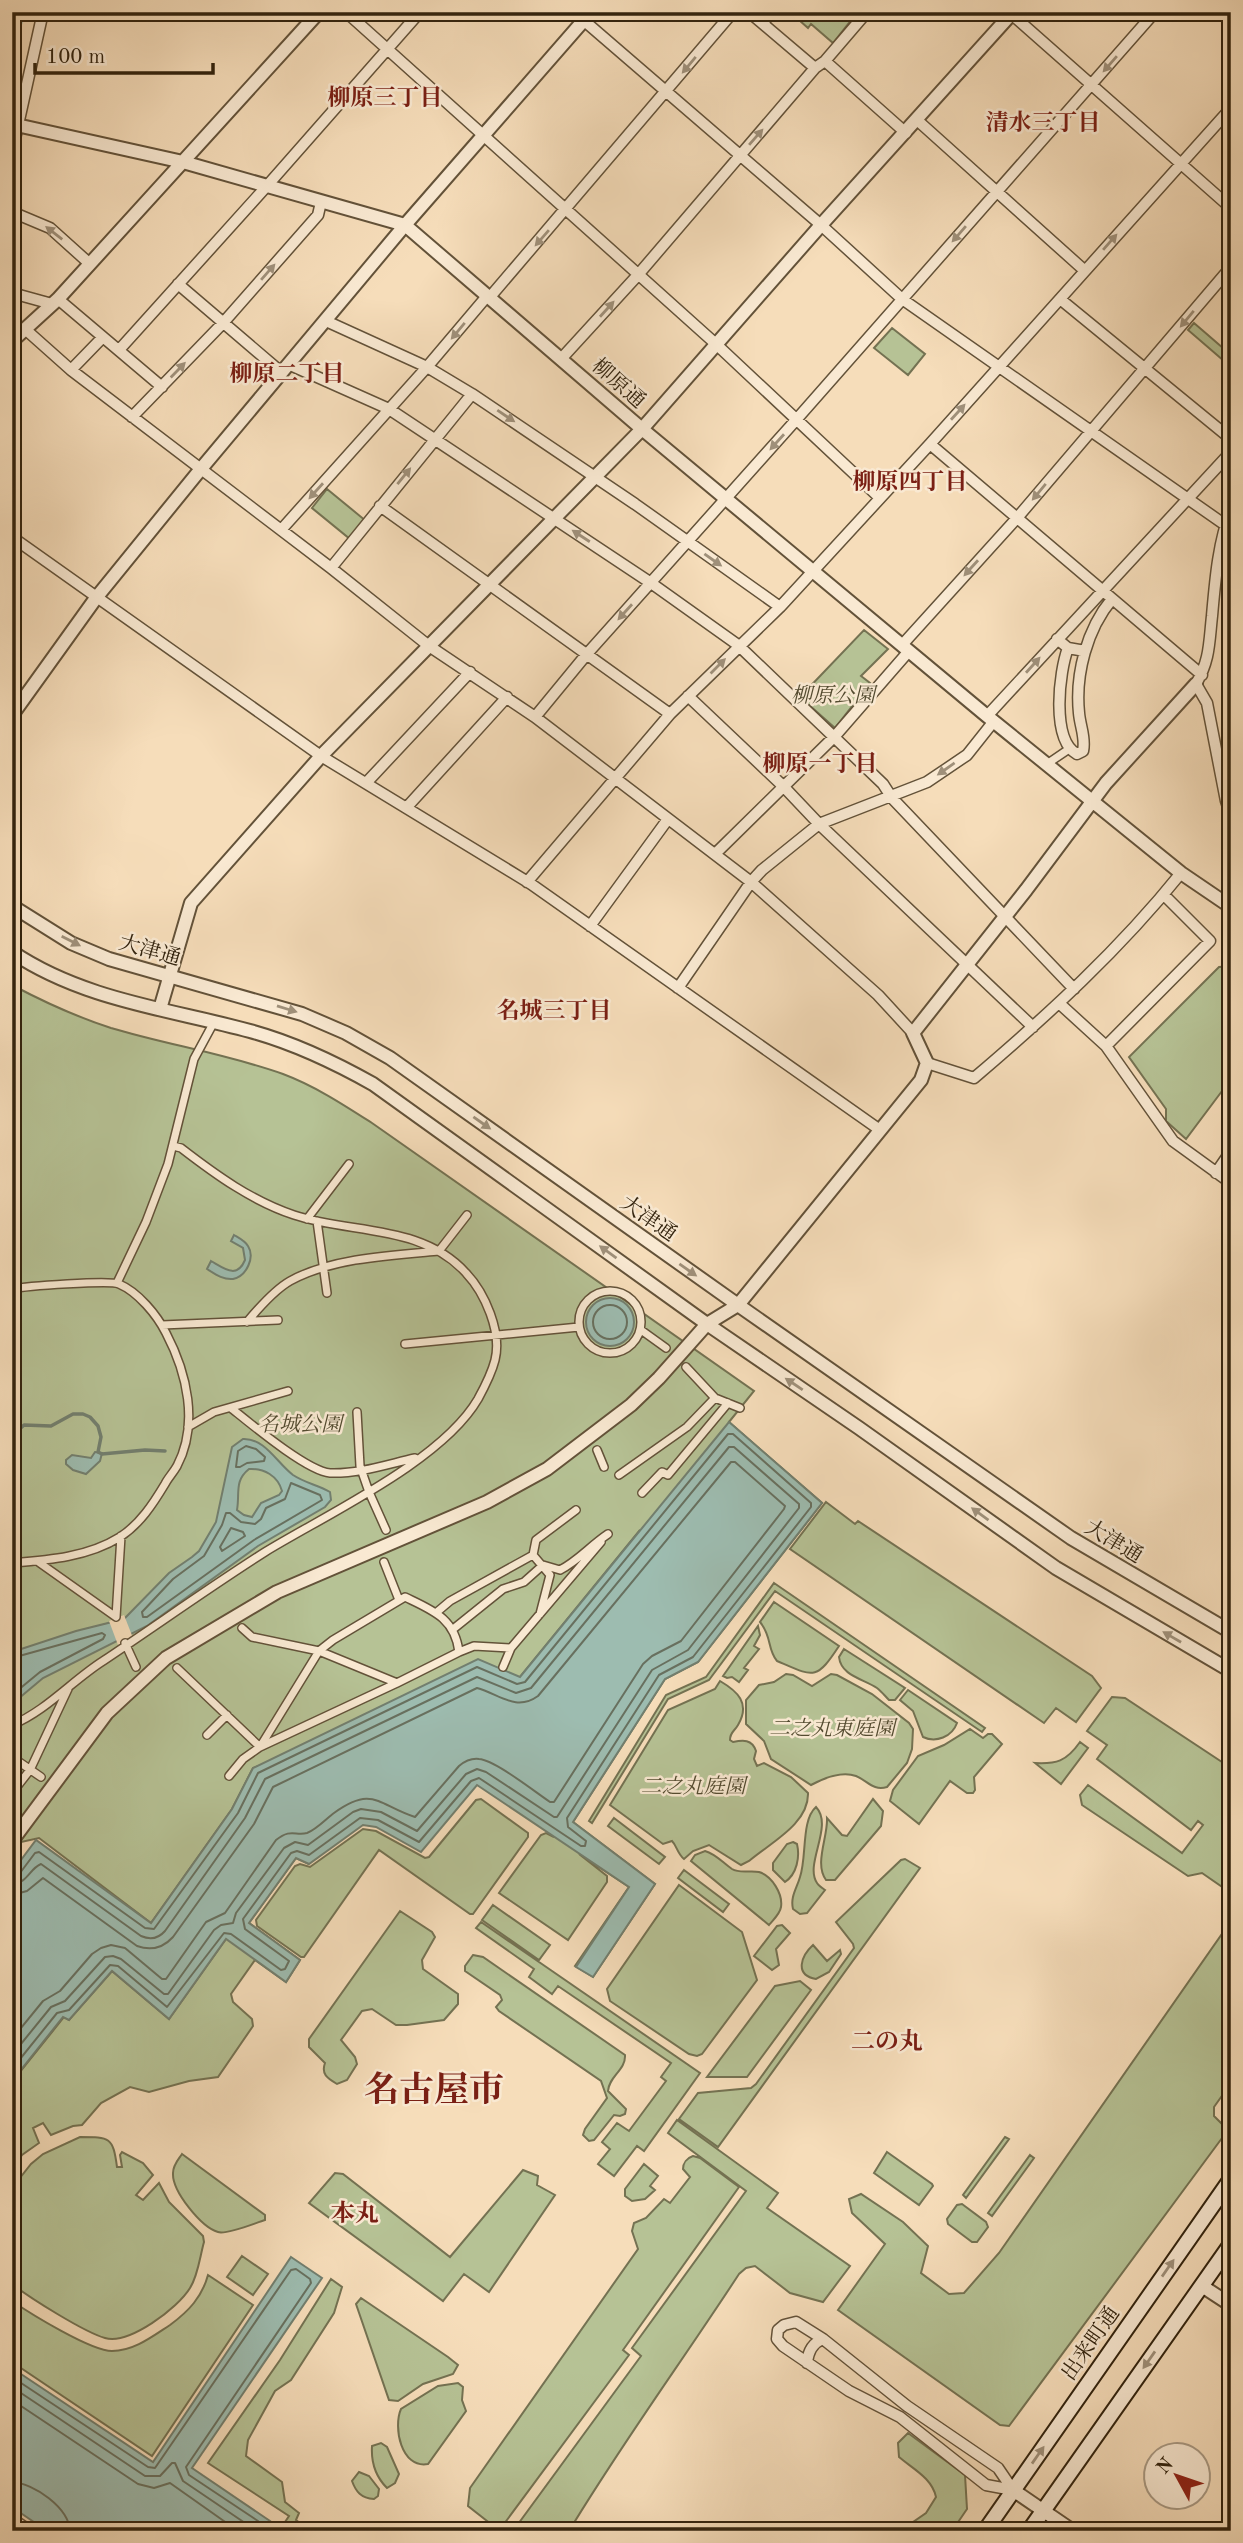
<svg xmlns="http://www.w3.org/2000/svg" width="1243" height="2543" viewBox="0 0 1243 2543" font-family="'Old Standard TT','Noto Serif JP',serif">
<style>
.green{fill:#b6c295;stroke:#747252;stroke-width:2}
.water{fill:#9dbcb0;stroke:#727f6f;stroke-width:2;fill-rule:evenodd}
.pier{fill:#f6ddba}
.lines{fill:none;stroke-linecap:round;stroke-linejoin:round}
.shore{stroke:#68705f;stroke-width:2}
.stream{stroke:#727f6f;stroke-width:3.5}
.river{stroke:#9dbcb0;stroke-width:21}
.pedestrian-casing{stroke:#635239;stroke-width:10}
.minor-casing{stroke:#635239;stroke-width:13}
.tertiary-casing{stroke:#635239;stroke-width:16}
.secondary-casing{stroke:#32230e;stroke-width:18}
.pedestrian{stroke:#f9e9d2;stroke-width:7}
.minor{stroke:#f9e9d2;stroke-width:10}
.tertiary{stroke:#f9e9d2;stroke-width:12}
.secondary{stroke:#f9e9d2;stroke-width:14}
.rail{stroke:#32230e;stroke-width:3.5;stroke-dasharray:12 12;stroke-linecap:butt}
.oneway{fill:#9f907a}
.labels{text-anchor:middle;stroke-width:5;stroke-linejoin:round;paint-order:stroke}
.street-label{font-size:21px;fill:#32230e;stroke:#f9e9d2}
.park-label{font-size:21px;font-style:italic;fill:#534b30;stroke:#f9e9d2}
.neighbourhood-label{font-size:23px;font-weight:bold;fill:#7a1f14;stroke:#f9e9d2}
.quarter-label{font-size:24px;font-weight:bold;fill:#7a1f14;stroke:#f9e9d2}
.town-label{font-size:35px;font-weight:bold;fill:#7a1f14;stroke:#f9e9d2}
</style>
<rect width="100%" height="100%" fill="#f6ddba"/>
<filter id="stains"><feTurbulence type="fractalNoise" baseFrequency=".00286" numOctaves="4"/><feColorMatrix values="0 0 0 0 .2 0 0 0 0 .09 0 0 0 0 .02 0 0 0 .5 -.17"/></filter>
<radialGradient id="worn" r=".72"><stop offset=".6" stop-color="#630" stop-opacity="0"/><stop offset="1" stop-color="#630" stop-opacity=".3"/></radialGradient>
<path class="green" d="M790 12H844L852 19 833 43 811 24 808 28Z
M1194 323 1231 355V367L1188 330Z
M892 328 925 354 908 375 874 348Z
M327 489 366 521 350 539 312 508Z
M864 630 888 649 861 676 870 683 835 728 800 697Z
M1231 966V1079L1186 1139 1166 1121V1109L1129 1057 1219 967Z
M12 985C44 1002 77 1017 111 1028 168 1045 227 1054 283 1074 315 1086 344 1105 372 1123L754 1391 729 1422 822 1503 698 1662 665 1679 573 1822 655 1884 593 1977 575 1966 629 1887 579 1854 607 1876V1882L568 1940 499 1893 541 1835 546 1833 554 1837 548 1833 640 1530 520 1677 253 1768 232 1809 151 1923 39 1838 12 1844Z
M826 1502 855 1524 858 1521 1092 1676 1101 1688 1076 1722 1056 1708 1044 1723 790 1549Z
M774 1583 985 1728 982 1732 775 1591 709 1680 668 1699 592 1823 589 1821 666 1695 706 1677Z
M774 1602 839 1646C816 1681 814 1677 777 1661 767 1649 772 1636 760 1622Z
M758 1626 760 1635 754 1646 759 1649 744 1668 748 1670 739 1682 732 1677 727 1678 723 1676Z
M844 1649 905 1688 895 1700H889C885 1696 881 1691 877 1688 864 1679 841 1676 839 1657Z
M786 1674 793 1675 812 1686 831 1674 837 1675 872 1694 909 1723 913 1729 912 1749 907 1763 887 1787C873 1791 868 1781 856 1776 841 1771 824 1778 811 1785L771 1759 764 1741 746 1724V1700L759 1685 774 1682Z
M720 1681C737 1691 751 1703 738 1725 734 1732 730 1732 730 1740L733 1742C743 1740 752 1739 756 1751L754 1759 757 1766 764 1763 791 1777 808 1793C809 1824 770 1843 749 1861L741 1865 709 1845 693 1851 684 1859C677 1853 677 1846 672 1841L663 1844 610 1805 668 1710 715 1689Z
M908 1690 957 1723C952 1737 936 1743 923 1737L913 1711 900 1700Z
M1112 1697 1125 1698 1231 1768V1893L1202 1873 1188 1876 1082 1805 1080 1795 1088 1785 1182 1853 1203 1825 1198 1821 1191 1830 1097 1759 1107 1745 1087 1731Z
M970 1729 983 1738 988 1734H992L1002 1744 974 1777 975 1790 973 1793H967L950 1781 919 1824 890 1801 893 1790 918 1756 944 1745Z
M1080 1742 1088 1748 1061 1784 1035 1763C1056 1764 1066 1762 1080 1742Z
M481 1799 528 1833V1837L473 1914H470L379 1850 304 1957H301L257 1926 256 1920 295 1866 300 1864 310 1867 363 1829 376 1831 425 1858 429 1857 476 1800Z
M873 1799 883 1811 881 1826 835 1880H826C814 1864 828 1837 827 1818L842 1835 847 1836Z
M816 1807C834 1826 804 1864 817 1883 819 1886 822 1888 825 1890L807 1913 800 1914 793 1909C790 1897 797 1888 800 1877 807 1857 801 1820 816 1807Z
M614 1818 665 1857 659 1864 608 1826Z
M793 1842 797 1844C800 1857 797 1874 785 1882L773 1870V1863L787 1844Z
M705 1851C716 1854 723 1863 732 1869 740 1874 750 1870 759 1872 772 1876 783 1894 781 1907 780 1914 773 1920 769 1925L691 1861 695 1855Z
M291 1853 309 1864 296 1858 249 1923 300 1960 286 1982 255 1960 231 1994 233 2002 252 2019 253 2026 218 2077 189 2081 149 2092 130 2087 101 2103 82 2125 73 2126 51 2135 43 2123 33 2128 39 2143 22 2155 12 2167V2082L64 2017 69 2020 112 1971 169 2019 226 1939 242 1930Z
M905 1859 920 1868 718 2147 679 2119 698 2093 751 2088 756 2084 854 1948 853 1944 836 1922 901 1860Z
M684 1870 729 1904 723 1912 678 1878Z
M679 1885 742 1932 757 1980 702 2054 697 2056 689 2054 610 2001 607 1989Z
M493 1905 550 1945 539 1960 482 1920Z
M400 1911 432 1932 435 1937 422 1960 423 1969 458 1994V2004L444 2020 407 2025H396L372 2009 362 2011 341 2040 355 2057 357 2064 347 2080 337 2084C327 2078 321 2074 325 2063L309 2047V2039Z
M1231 1921V2083L1214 2107V2116L1225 2127V2134L1009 2426 1000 2425 838 2310 885 2244 852 2213 849 2199 861 2194 903 2222 928 2246 921 2273 949 2294 964 2293 999 2253Z
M481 1922 700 2073 644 2151 637 2146 614 2176 598 2164 610 2149 602 2142 617 2123 629 2131 666 2081 661 2077 671 2063 558 1986 552 1994 529 1977 534 1969 476 1928Z
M782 1925 790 1933 776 1949 779 1965 772 1970 754 1956 777 1926Z
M813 1945 827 1961 840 1950 841 1954 829 1972 816 1979C794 1975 801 1956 813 1945Z
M473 1955 483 1957 625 2055C626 2070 609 2076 608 2091L626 2109 625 2114 620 2116 614 2115 594 2140 589 2141 583 2135 585 2129 607 2098 601 2081 499 2011 496 2007 502 2000 500 1995 465 1971V1966Z
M800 1981 811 1990 747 2077H707L775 1986Z
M677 2120 778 2193 767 2208 850 2266 823 2302 790 2293 755 2266 746 2268 739 2274C683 2360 622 2443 569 2531H513L641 2356 632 2348 746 2191 668 2133Z
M80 2137C110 2137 113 2137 117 2167H122L120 2155 122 2152 143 2163 153 2175 136 2195 143 2200 159 2183 169 2202 203 2236 204 2242C200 2256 198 2276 190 2288 178 2308 129 2345 105 2338 84 2332 30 2298 12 2284V2188L31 2164 43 2154Z
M1005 2137 1009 2139 966 2198 963 2195Z
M887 2152 932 2184 933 2186 919 2205 874 2173Z
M182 2154 265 2215V2220C255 2223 227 2235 218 2232 201 2227 172 2191 173 2173 173 2165 178 2160 182 2154Z
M1030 2155 1034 2158 992 2216 988 2213Z
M693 2156 700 2158 739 2187 623 2350 629 2355 501 2528H496L468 2506 470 2488 638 2249 632 2231 634 2223 646 2218 664 2199 670 2203 690 2177 683 2169C683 2163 687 2158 693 2156Z
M644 2164 658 2176 650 2186 655 2190 645 2199 632 2201 625 2196V2189Z
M523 2170 538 2176 537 2185 555 2195 489 2292 464 2274 443 2301 309 2203 335 2173 343 2174 450 2257Z
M962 2204 986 2222 988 2227 977 2242H972L948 2224 947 2219 957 2205Z
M242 2256 268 2274 253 2295 227 2277Z
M208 2275 253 2305 152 2456 12 2362V2301C31 2314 91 2351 112 2351 134 2351 153 2336 170 2325 189 2311 202 2297 208 2275Z
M331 2279 342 2287 334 2313 291 2380 275 2391 248 2440 246 2456 282 2482 285 2502 299 2513 296 2520 306 2528V2531H279L289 2516 208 2463 280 2360Z
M361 2298 448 2357 458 2365 453 2374 423 2384 398 2401 389 2400 356 2304Z
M458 2383 463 2387 462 2400 466 2411 428 2464C401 2469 393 2427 401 2409L438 2386Z
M908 2433 965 2475 967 2509 952 2531H900L926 2513 936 2497C932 2478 913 2469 899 2457L898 2443Z
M381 2443 387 2447 399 2474 395 2483 387 2488C375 2476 371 2462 372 2446Z
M359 2472 369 2476 379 2489 378 2496 374 2499C361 2498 356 2492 352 2481Z"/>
<path class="water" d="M234 1235C239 1238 245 1241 248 1246 255 1257 247 1276 233 1279 223 1280 215 1274 207 1269L211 1261C225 1269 237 1279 245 1260L243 1248 231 1241Z
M586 1322a24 24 0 1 1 48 0a24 24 0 1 1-48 0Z
M729 1422 822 1503 698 1662 665 1679 573 1822 655 1884 593 1977 576 1967 629 1887 477 1785 421 1852 376 1827 363 1825 309 1864 296 1858 249 1923 300 1960 286 1982 226 1939 169 2019 112 1971 69 2020 63 2017 12 2081V1872L36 1840 151 1923 232 1809 253 1768 478 1659 520 1677Z
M243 1439C265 1438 277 1463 293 1475 305 1483 318 1485 330 1492L331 1500 325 1507 258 1546 147 1626 43 1678 12 1704V1652L76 1631 124 1619 169 1573 192 1557 199 1551 216 1522 232 1447ZM249 1469C264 1468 278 1476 282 1491L279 1495 261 1503 252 1517 244 1515 237 1510C240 1493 234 1481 249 1469Z
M95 1452 102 1453 100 1461 86 1474 73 1470 66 1464V1460L72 1455 91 1458Z
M291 2257 322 2278 192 2468 270 2521 263 2531H47L12 2507V2368L153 2462Z"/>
<path class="pier" d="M124 1615 133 1638 118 1645 109 1621Z"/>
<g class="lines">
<path class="shore" d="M593 1322a17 17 0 1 1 34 0a17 17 0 1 1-34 0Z
M246 1446 256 1449 265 1457 264 1461 247 1463 240 1467H236L238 1451Z
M291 1483 320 1495 322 1500 254 1540 147 1617H143L142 1612 173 1579 204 1556 222 1525 226 1513H230L241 1522 255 1524 261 1519 266 1508 285 1499Z
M231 1528 243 1532 245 1536 222 1551 220 1547Z
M12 1658 102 1633 105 1635 103 1639 40 1672 12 1695
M12 1875 20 1873 35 1853 39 1852 145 1928 154 1929 238 1813 258 1773 477 1667 517 1684 525 1682 728 1434H733L811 1503V1507L693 1657 659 1675 567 1818 568 1827 586 1841 585 1846H581L479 1778 471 1781 419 1842 378 1820 360 1818 309 1855 297 1851 291 1853 243 1919 245 1929 289 1961 285 1969 281 1970 231 1934 224 1933 167 2007 118 1966 110 1965 69 2010 57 2013 12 2069
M12 1884C28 1883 29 1869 41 1864L141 1936C150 1940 158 1939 165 1931L245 1818 265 1779 477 1677 516 1693 531 1688 729 1447H734L799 1504V1508L688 1650 652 1670 557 1817H554L486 1772 477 1769 466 1774 417 1831 381 1812 361 1809 353 1812 308 1845 295 1842 284 1848 236 1913 233 1923 221 1925 214 1930 168 1994H164L121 1959 113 1956 105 1957 65 2001 51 2007 12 2055
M12 1895 27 1891 43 1878 137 1946C151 1951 163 1948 173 1937L254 1824 273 1787 477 1688C499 1694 516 1712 538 1696L731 1462H735L785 1506 784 1509 681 1641 652 1656 643 1664 554 1802H550C535 1792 495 1760 479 1759 471 1758 465 1761 459 1766L415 1817C378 1805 373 1785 334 1813 327 1818 316 1830 307 1833 295 1836 291 1828 276 1840L225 1913 206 1922 166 1979H162L125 1948 111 1945 101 1948 92 1954 60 1991 43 2001 12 2039
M12 2377 148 2467 155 2468 291 2270 296 2269 310 2279 311 2283 186 2467 189 2475 258 2521V2531
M12 2387 145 2476H160L172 2463H175L183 2481 248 2525 249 2531
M12 2400 138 2484 154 2488 170 2483 238 2531
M12 2482C34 2483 69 2508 70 2531"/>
<path class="stream" d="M12 1436 24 1425 51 1426 73 1414H83L90 1417 98 1426 101 1437 98 1452 102 1454 145 1450 165 1451"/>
<path class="river" d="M12 22 14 12"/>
<g class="pedestrian-casing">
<path id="pedestrian" d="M1047 764 1069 749
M307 1219 349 1164
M317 1221 327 1293
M117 1283 146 1222 168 1164 194 1059 214 1022
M12 1289C26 1286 110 1280 119 1284 138 1292 157 1315 166 1333 187 1373 199 1424 177 1466 173 1473 168 1478 165 1484 153 1504 140 1524 120 1537 88 1557 49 1560 12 1563
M579 1322a31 31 0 1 1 62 0a31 31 0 1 1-62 0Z
M247 1322C257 1310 276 1289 290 1281 331 1258 393 1255 439 1251L467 1215
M162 1325 278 1320
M641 1330 666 1348
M405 1344 579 1327
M715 1398 740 1408
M231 1408C251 1424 307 1471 330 1473 359 1474 388 1464 415 1458
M357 1412 360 1466 369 1492 386 1530
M188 1427 214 1412 288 1391
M597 1450 604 1467
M619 1475 687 1427 715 1398 686 1367
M642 1493 662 1472 668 1475 728 1403
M533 1555 550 1575 540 1614
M37 1561 116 1617 121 1536
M384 1562 399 1600
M437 1612 450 1601 533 1555 536 1540 576 1510
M242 1628 252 1637 319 1651 260 1747
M452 1630 503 1589 524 1582 543 1565 560 1570C578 1561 590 1546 608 1534
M125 1643 136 1667
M511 1648 601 1542
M459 1652 474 1646 511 1648 503 1667
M177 1668 260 1747 243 1759 229 1776
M12 1725C46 1711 73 1680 103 1661 157 1625 210 1587 265 1552 327 1514 442 1461 478 1399 484 1388 492 1372 495 1360 502 1332 485 1293 466 1273 422 1224 351 1234 294 1215 252 1201 216 1175 181 1148L173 1146
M207 1735 227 1715
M260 1747 397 1683 319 1651 333 1640 405 1597C432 1610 455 1618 459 1652L397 1683
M12 1757 41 1777
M12 1793 30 1770 68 1689
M12 1817 13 1818"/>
</g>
<g class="minor-casing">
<path id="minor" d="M346 12 717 345 879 497
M574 12 821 225 902 299 1231 529
M749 12 815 68
M1009 12 1231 208
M762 23 773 12
M825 61 906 133
M917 120 1084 270
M12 152 43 12
M12 212 50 228 90 264
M178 284 281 372
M12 293 52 304
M490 297 733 12
M58 299 162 387
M1060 299 1231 439
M326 321 427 367 472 394 635 504 780 607
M25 329 71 370 331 568 429 646 535 717 751 882 878 995 913 1033
M119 350 266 187 420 12
M561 359 637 276 815 68 825 61 867 12
M288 364 389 409 651 583 738 645 883 784 892 798 1074 989
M71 370 103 337
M132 417 223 323 318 215 321 202
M930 444 1202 675
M380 506 670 714
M1231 510C1218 542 1215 582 1212 616 1209 643 1210 660 1196 684L1207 703 1226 801 1231 816
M281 530 427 367 488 295
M12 537 321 756 531 884 880 1130
M331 568 472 394
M1057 639 1068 648 1085 651
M902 645 1017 518 1231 267
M1068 648C1059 672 1051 740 1077 754L1083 751C1086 738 1080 726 1079 713 1075 674 1087 629 1112 599
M688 696 783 786 819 824 1033 1027
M987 716 1231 452
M535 717 586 655 796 420 1155 12
M367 782 470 672
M407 807 507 697
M715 854 835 736 909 651
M527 882 670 714 780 607 930 444 1231 108
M590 926 668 819
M678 988 751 882 762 870 819 824 927 782 967 755 994 721
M1060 1004 1106 1046 1173 1141 1231 1183
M1106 1046 1210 941 1164 895
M927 1063 974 1078C1048 1015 1120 949 1181 873
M1216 1173 1231 1151
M796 2322 823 2339 907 2406 998 2468 1013 2490 986 2485 900 2417 849 2391 783 2346 777 2339 778 2330 784 2325Z
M807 2363C808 2352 812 2343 823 2339
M12 2519 30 2531"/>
</g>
<g class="tertiary-casing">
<path id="tertiary" d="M12 124 183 162 405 225 642 429 987 716 1181 873 1231 907
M12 341 58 299 319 12
M12 715 96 598 200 470 405 225 591 12
M12 906 71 943 109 959 302 1014 346 1033 390 1058 738 1305 1071 1538 1231 1632
M12 952C83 1000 169 1009 250 1031 294 1043 334 1062 373 1084L707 1324 859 1428 1056 1568 1231 1671
M160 1009 191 903 321 756 642 429 821 225 1013 12
M12 1841 107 1713 166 1658 277 1592 487 1502 547 1469 631 1405 659 1378 707 1324 738 1305 921 1080 927 1063 913 1033 1026 890 1106 783 1196 684
M1202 2286 1231 2305
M1013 2490 1073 2531"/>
</g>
<g class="secondary-casing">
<path id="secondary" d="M985 2531 1231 2179
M1029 2531 1231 2244"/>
</g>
<use href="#pedestrian" class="pedestrian"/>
<use href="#minor" class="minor"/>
<use href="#tertiary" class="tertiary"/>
<use href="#secondary" class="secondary"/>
<path class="rail" d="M1231 643V713"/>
</g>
<defs><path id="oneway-solid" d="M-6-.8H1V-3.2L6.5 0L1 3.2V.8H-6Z" transform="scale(1.75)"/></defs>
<g class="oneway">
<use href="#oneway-solid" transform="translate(1110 64) rotate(131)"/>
<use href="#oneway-solid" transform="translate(689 65) rotate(130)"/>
<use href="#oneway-solid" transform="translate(756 137) rotate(-49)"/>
<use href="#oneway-solid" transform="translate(54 233) rotate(-142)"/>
<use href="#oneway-solid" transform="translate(959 234) rotate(131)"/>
<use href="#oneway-solid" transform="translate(542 238) rotate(131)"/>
<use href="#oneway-solid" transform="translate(1110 242) rotate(-49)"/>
<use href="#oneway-solid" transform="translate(268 272) rotate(-49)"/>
<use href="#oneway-solid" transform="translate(607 309) rotate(-48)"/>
<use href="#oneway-solid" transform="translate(1187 319) rotate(130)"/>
<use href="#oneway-solid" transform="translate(458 331) rotate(130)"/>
<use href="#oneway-solid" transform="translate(178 370) rotate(-46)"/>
<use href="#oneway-solid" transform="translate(958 412) rotate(-48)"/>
<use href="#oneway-solid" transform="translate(506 416) rotate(34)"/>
<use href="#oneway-solid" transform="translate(777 442) rotate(132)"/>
<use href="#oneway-solid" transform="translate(404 476) rotate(-51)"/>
<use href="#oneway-solid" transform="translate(316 491) rotate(132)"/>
<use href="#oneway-solid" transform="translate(1039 492) rotate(130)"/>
<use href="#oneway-solid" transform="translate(581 536) rotate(-147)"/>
<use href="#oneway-solid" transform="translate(713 560) rotate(35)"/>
<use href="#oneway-solid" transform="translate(971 568) rotate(132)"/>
<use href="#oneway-solid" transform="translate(625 612) rotate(132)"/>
<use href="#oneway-solid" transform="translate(1033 665) rotate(-48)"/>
<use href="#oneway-solid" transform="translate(718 666) rotate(-45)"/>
<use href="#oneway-solid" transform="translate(946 769) rotate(145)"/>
<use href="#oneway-solid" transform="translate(71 941) rotate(27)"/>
<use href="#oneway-solid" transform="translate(287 1009) rotate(17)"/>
<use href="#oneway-solid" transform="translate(482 1123) rotate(35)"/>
<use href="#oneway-solid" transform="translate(608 1252) rotate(-144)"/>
<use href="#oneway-solid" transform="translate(688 1270) rotate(35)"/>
<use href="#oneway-solid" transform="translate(794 1384) rotate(-146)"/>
<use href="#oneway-solid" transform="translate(980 1514) rotate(-144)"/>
<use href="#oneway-solid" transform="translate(1172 1637) rotate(-150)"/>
<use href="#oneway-solid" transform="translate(1168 2268) rotate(-55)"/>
<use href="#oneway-solid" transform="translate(1149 2360) rotate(125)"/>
<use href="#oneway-solid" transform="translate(1038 2455) rotate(-55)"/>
</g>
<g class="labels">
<g class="street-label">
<text transform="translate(619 383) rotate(41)" y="7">柳原通</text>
<text transform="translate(150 950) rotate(16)" y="7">大津通</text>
<text transform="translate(649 1218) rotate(35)" y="7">大津通</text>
<text transform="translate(1114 1541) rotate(31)" y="7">大津通</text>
<text transform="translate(1090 2343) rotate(-55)" y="7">出来町通</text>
</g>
<g class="park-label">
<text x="833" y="702">柳原公園</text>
<text x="300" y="1431">名城公園</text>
<text x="832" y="1735">二之丸東庭園</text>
<text x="693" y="1793">二之丸庭園</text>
</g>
<g class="neighbourhood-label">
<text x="385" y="105">柳原三丁目</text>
<text x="1043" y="130">清水三丁目</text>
<text x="287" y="381">柳原二丁目</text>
<text x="910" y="489">柳原四丁目</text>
<text x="820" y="771">柳原一丁目</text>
<text x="554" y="1018">名城三丁目</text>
</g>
<g class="quarter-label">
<text x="887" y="2049">二の丸</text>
<text x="355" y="2221">本丸</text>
</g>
<g class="town-label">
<text x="434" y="2101">名古屋市</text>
</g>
</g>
<rect width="1243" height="2543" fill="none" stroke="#f6ddba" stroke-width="42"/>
<rect x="14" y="14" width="1215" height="2515" fill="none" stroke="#32230e" stroke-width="3.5"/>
<rect x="21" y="21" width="1201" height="2501" fill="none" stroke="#32230e" stroke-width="2"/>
<g transform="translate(1177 2476) rotate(310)"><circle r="33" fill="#f9e9d2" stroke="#a99a84" stroke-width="2"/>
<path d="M0-5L12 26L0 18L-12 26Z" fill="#8f2418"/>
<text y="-10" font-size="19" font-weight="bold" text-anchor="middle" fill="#32230e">N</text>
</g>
<path d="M35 63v10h178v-10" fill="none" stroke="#32230e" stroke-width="3.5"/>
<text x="46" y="63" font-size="21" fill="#32230e" stroke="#f9e9d2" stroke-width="5" paint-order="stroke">100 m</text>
<rect width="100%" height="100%" filter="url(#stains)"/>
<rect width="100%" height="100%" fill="url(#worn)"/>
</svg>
